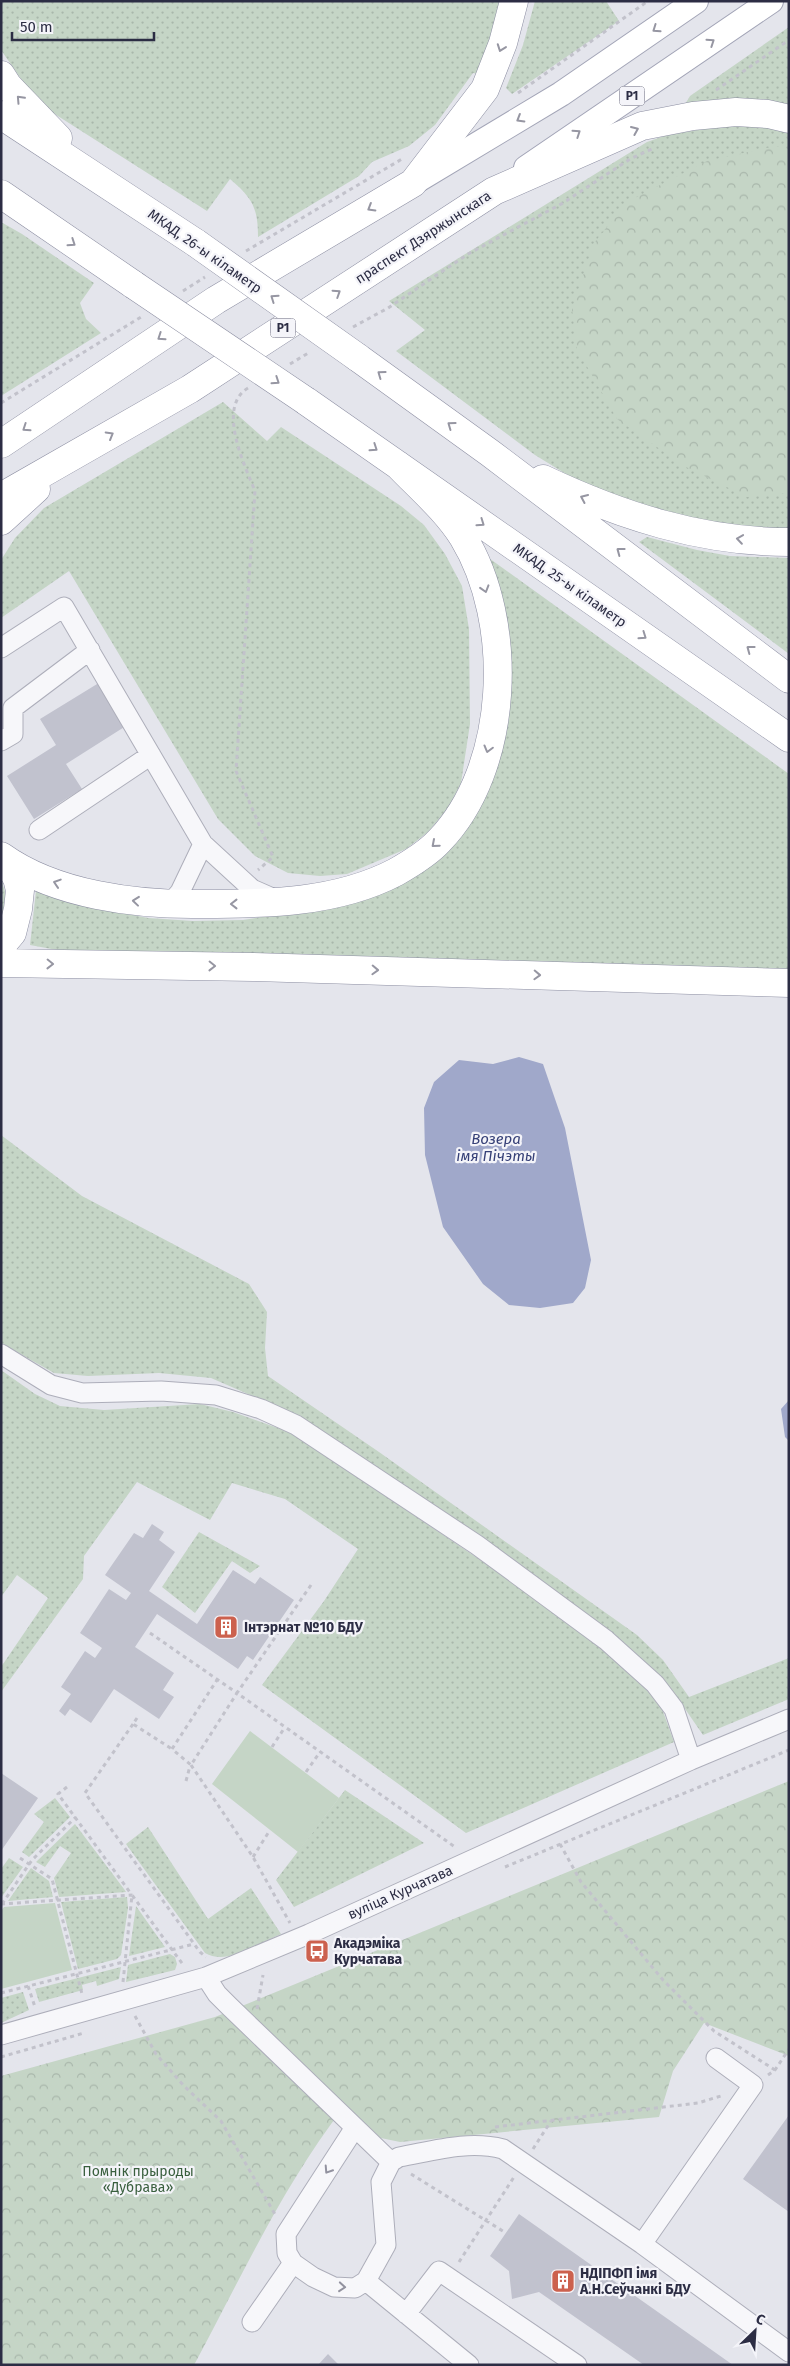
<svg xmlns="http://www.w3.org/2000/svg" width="790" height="2366" viewBox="0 0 790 2366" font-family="'Fira Sans',sans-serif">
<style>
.grass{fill:url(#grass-dots)}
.forest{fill:url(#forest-crowns)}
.park{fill:#c5d5c6}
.water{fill:#a0a8ca}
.building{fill:#c1c2ce}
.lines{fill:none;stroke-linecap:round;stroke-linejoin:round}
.minor-casing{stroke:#adaeba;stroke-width:21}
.major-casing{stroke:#a3a5b7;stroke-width:26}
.highway-casing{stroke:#8c8ea2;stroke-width:29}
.path{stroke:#c2c2cb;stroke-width:3;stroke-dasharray:4 4;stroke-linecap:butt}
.minor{stroke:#f7f7fa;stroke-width:19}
.major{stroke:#fff;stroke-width:24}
.highway{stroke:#fff;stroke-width:28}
.highway-bridge-casing{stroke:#8c8ea2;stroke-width:29;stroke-linecap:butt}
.highway-bridge{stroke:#fff;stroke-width:28}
.oneway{stroke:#9696a2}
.oneway2{stroke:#92929f}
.labels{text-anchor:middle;stroke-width:4.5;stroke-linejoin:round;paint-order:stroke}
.shield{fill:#f4f4f9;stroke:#68697a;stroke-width:1}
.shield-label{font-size:12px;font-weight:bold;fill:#2c2d44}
.street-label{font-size:14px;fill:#2c2d44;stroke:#f4f4f9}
.poi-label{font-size:14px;font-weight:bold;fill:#2c2d44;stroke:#f4f4f9;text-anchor:start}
.park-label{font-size:14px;fill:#395f3e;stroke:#f4f4f9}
.water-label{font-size:15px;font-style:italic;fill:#364077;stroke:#f4f4f9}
</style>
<defs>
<pattern id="grass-dots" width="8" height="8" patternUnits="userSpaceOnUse" patternTransform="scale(1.25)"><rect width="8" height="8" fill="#c5d5c6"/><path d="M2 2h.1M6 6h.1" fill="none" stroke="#a9b7ab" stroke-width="1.8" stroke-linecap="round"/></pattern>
<pattern id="forest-crowns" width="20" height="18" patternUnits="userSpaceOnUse" patternTransform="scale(1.25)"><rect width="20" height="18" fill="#c5d5c6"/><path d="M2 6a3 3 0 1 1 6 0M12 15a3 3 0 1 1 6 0" fill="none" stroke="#a9b7ab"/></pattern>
</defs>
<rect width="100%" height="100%" fill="#e4e5ec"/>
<path class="grass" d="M1 1H500L494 35 479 74 473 73 435 125 409 146 372 162 359 176 258 237C258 207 252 198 230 179L207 211 50 111 30 92 1 50Z
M535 1H606L619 21 512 94 506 88 523 45Z
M789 27V113L684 106 690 96Z
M739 123 789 127V529L745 528 674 517 579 482 535 455 396 351 425 330 389 301 647 142 667 135Z
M1 222 22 234 94 283 80 303 86 319 101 333 1 396Z
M223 402 267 441 281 427 401 506 424 525 445 554 462 586 469 629 470 724 461 783 448 808 428 832 406 849 347 874 320 876 288 873 255 856 218 819 69 571 1 618V560L15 538 44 508Z
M647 537 697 550 730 556 789 558V654L639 542Z
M486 556 789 774V970L57 950 30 945 36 891 72 903 148 918 193 921 243 920 307 910 368 894 484 793Z
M1 879 7 898 1 926Z
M1 1135 82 1196 249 1284 267 1312 265 1348 268 1376 379 1452 637 1635 663 1660 689 1697 789 1658V1699L703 1735 681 1703 285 1410 211 1378 159 1373 88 1376 54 1373 1 1343Z
M1 1370 35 1394 60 1406 104 1410 200 1404 233 1412 292 1433 507 1578 606 1650 660 1703 674 1742 466 1833 262 1685 324 1601 358 1549 285 1499 232 1483 210 1520 137 1482 84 1556 83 1579 1 1692V1667L48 1598 17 1575 1 1597Z
M199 1532 260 1566 250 1573 232 1561 195 1613 162 1587Z
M345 1790 424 1843 294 1907 276 1880Z
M55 1798 70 1817 29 1857 22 1852 44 1822 34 1814Z
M75 1824 124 1889 126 1892 59 1897 54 1878 71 1853 60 1846 45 1867 36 1862Z
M148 1827 208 1919 251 1888 281 1934C260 1943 227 1966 205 1953L126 1844Z
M9 1858 23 1867 1 1898V1869Z
M31 1868 49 1881 53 1897 8 1901Z
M127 1897 128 1908 121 1955 117 1959 78 1969 61 1902Z
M136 1906 165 1947 129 1956Z
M170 1954 175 1957 177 1964 175 1970 126 1982 128 1965Z
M121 1967 119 1979 97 1986 96 1981 82 1985 83 1990 39 2002 35 1989Z
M23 1992 29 2010 1 2023V1998Z"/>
<path class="forest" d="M776 146 789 150V493L747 497 684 466 617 419 577 349 572 309 594 243 627 202 707 161Z
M789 1781V2056L704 2023 673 2071 659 2117 400 2142 376 2137 344 2107C283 2185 241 2278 194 2365H1V2076L215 2017Z"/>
<path class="park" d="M250 1731 339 1798 298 1852 212 1784Z
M55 1903 72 1970 1 1989V1911L4 1907Z"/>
<path class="water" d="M519 1057 543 1064 565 1128 591 1260 585 1288 573 1303 540 1308 509 1305 483 1284 443 1227 425 1155 424 1108 434 1082 459 1060 493 1064Z
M789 1400V1441L785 1437 781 1409Z"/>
<path class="building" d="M102 681 129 724 66 764 82 789 34 819 7 776 56 745 40 719Z
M152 1524 164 1532 159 1540 175 1552 149 1591 197 1624 233 1570 255 1584 260 1577 294 1600 253 1660 247 1656 238 1669 157 1614 135 1647 174 1673 163 1690 174 1697 159 1719 114 1689 91 1723 70 1709 65 1716 59 1711 71 1694 61 1687 85 1651 95 1658 102 1648 80 1633 109 1589 126 1600 131 1593 105 1575 134 1533 143 1538Z
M1 1773 38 1798 1 1851Z
M789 2115V2212L743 2179Z
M519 2214 733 2365H644L539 2292 512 2299 509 2271 490 2256Z
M328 2354 339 2365H318Z"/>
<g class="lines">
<g class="minor-casing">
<path id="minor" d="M1 648 64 607 203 844 252 889 277 900
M1 741 13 734V708L90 650
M39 830 151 755
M169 905 180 892 203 844
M1 1354 51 1385 82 1393 161 1391 216 1395 261 1409 296 1425 477 1545 606 1640 655 1684 674 1709 691 1760
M206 1977 217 1994 229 2006 391 2162 399 2157C433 2151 468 2140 503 2149L642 2244 789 2352
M1 2035 206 1977 309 1934 691 1760 789 1719
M354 2129 286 2234 287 2253 293 2263 313 2277 334 2287 355 2288 366 2281 386 2245 381 2182 391 2162
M642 2244 753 2085 716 2058
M366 2281 469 2365
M406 2314 439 2271 577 2365
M252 2322 293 2263"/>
</g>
<g class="major-casing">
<path id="major" d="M526 168 771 1
M418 180 561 94 696 1"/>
</g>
<g class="highway-casing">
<path id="highway" d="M1 75 8 86 58 138
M1 115 196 243
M1 194 134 285
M357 357 490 453 789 679
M306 401 789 738
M1 444 216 300 413 183 485 89 503 43 514 1
M543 479C621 516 702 542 789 542
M1 497 190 389 494 191 642 126 693 116 736 112 768 114 789 119
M1 521 36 489
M1 856C55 895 137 905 201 904 266 904 337 903 396 872 410 864 428 853 439 841 510 768 515 622 463 537 446 510 420 488 398 465
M1 946 12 933 18 909 20 890 17 878 5 859
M1 963 253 967 789 983"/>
</g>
<path class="path" d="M716 90 789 40
M518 93 648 1
M246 251 402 159
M183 291 205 277
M353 327 388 308 468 254 563 203 630 159 654 148
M290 364 310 352
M248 388C216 407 245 466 255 491L236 771 273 857 258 870
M1 403 141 317
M311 1585 237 1693 455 1847
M150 1633 237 1693 191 1765 172 1749 217 1680
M137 1718 133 1724 172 1749
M133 1724 85 1793 200 1952 206 1957
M272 1747 285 1727
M191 1765 253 1857 290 1923
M306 1772 320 1752
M186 1781 190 1766
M67 1787 58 1794 132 1895
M560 1844 581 1882 663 1980 714 2031 775 2070
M253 1857 270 1830
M20 1858 52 1879 82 1994
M505 1867 789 1750
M1 1904 132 1895
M2 1904 32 1860 76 1817
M123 1982 132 1895 184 1966
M28 1986 35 2007
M1 1993 194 1944
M257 2009 263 1975
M135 2016 156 2054 184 2086 221 2121 276 2216
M1 2057 84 2033
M768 2075 775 2070 789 2049
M495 2127 698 2103 724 2095
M533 2149 551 2121
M411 2174 506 2233
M459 2262 514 2177"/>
<use href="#minor" class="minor"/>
<use href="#major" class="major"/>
<use href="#highway" class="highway"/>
<g class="highway-bridge-casing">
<path id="highway-bridge" d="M196 243 357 357
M134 285 306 401"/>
</g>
<use href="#highway-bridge" class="highway-bridge"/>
</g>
<defs><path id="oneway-chevron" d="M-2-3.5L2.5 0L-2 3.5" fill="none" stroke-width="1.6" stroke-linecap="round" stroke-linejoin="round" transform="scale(1.25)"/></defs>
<g class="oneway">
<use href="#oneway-chevron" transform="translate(656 29) rotate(145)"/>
<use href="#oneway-chevron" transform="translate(711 42) rotate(-34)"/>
<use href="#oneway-chevron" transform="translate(501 48) rotate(110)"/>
<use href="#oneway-chevron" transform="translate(20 99) rotate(-133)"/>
<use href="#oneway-chevron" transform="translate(520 119) rotate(149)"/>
<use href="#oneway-chevron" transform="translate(635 130) rotate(-23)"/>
<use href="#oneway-chevron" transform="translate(577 133) rotate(-34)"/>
<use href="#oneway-chevron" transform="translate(371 208) rotate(149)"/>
<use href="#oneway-chevron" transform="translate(72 243) rotate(34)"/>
<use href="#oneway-chevron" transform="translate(337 293) rotate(-33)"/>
<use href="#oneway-chevron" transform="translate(274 298) rotate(-145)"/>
<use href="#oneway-chevron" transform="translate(161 337) rotate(146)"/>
<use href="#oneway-chevron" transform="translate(381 374) rotate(-144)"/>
<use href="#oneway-chevron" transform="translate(276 381) rotate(34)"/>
<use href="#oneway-chevron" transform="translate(451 425) rotate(-144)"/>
<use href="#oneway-chevron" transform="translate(26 428) rotate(146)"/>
<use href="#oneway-chevron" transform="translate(110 435) rotate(-30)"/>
<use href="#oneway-chevron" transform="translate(374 448) rotate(34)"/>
<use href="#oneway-chevron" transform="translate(584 498) rotate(-156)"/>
<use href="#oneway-chevron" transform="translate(481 523) rotate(35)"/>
<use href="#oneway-chevron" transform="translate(740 539) rotate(-172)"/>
<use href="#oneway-chevron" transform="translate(620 551) rotate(-143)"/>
<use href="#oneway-chevron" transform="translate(485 589) rotate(73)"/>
<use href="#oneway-chevron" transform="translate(643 636) rotate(35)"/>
<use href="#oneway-chevron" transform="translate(750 649) rotate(-143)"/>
<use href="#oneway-chevron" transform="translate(488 749) rotate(105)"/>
<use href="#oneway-chevron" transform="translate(435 844) rotate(139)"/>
<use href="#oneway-chevron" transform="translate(57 883) rotate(-162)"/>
<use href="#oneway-chevron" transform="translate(136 901) rotate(-174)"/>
<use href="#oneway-chevron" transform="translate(234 904) rotate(180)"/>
<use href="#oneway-chevron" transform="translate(50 964) rotate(1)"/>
<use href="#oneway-chevron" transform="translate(212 966) rotate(1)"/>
<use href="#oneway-chevron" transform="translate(375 970) rotate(2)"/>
<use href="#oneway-chevron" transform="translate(537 975) rotate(2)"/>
</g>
<g class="oneway2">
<use href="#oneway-chevron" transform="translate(328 2170) rotate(123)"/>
<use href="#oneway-chevron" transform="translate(342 2287) rotate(5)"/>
</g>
<defs>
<g id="building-square" transform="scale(1.25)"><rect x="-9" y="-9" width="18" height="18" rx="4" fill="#cc614e" stroke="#f4f4f9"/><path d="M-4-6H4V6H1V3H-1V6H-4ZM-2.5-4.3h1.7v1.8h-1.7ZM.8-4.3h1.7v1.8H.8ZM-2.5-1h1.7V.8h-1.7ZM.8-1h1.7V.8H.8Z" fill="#fff"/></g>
<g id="bus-square" transform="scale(1.25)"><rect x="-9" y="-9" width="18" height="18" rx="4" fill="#cc614e" stroke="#f4f4f9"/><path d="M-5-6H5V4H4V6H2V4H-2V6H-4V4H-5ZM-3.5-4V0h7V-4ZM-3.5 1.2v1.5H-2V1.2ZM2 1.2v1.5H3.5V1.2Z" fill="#fff"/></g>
</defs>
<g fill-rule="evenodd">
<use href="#building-square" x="226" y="1627"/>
<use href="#bus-square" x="317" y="1951"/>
<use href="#building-square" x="563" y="2281"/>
</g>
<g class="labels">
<g class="shield">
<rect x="619.5" y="86.5" width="25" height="19" rx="4"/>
<rect x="270.5" y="318.5" width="25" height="19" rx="4"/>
</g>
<g class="shield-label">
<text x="632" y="100">Р1</text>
<text x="283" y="332">Р1</text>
</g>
<g class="street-label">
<text transform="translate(423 237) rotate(-33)" y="5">праспект Дзяржынскага</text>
<text transform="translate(205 251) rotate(35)" y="5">МКАД, 26-ы кіламетр</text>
<text transform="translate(570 585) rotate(35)" y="5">МКАД, 25-ы кіламетр</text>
<text transform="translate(400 1892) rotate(-24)" y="5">вуліца Курчатава</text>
</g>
<g class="poi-label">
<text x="244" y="1632">Інтэрнат №10 БДУ</text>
<text x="334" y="1948">Акадэміка<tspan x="334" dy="16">Курчатава</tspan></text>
<text x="580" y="2278">НДІПФП імя<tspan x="580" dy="16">А.Н.Сеўчанкі БДУ</tspan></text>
</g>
<g class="park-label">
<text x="138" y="2176">Помнік прыроды<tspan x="138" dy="16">«Дубрава»</tspan></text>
</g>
<g class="water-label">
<text x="496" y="1144">Возера<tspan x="496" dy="17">імя Пічэты</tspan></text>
</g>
</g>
<rect width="790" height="2366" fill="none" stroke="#2c2d44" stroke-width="5"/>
<g transform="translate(755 2331) rotate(25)" stroke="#f4f4f9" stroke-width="4" paint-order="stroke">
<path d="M0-4L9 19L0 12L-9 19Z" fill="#2c2d44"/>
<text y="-8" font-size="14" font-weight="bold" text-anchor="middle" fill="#2c2d44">С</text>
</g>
<path d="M12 32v8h142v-8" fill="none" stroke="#2c2d44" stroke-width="2.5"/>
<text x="20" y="32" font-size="15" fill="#2c2d44" stroke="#f4f4f9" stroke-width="4" paint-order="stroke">50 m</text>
</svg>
